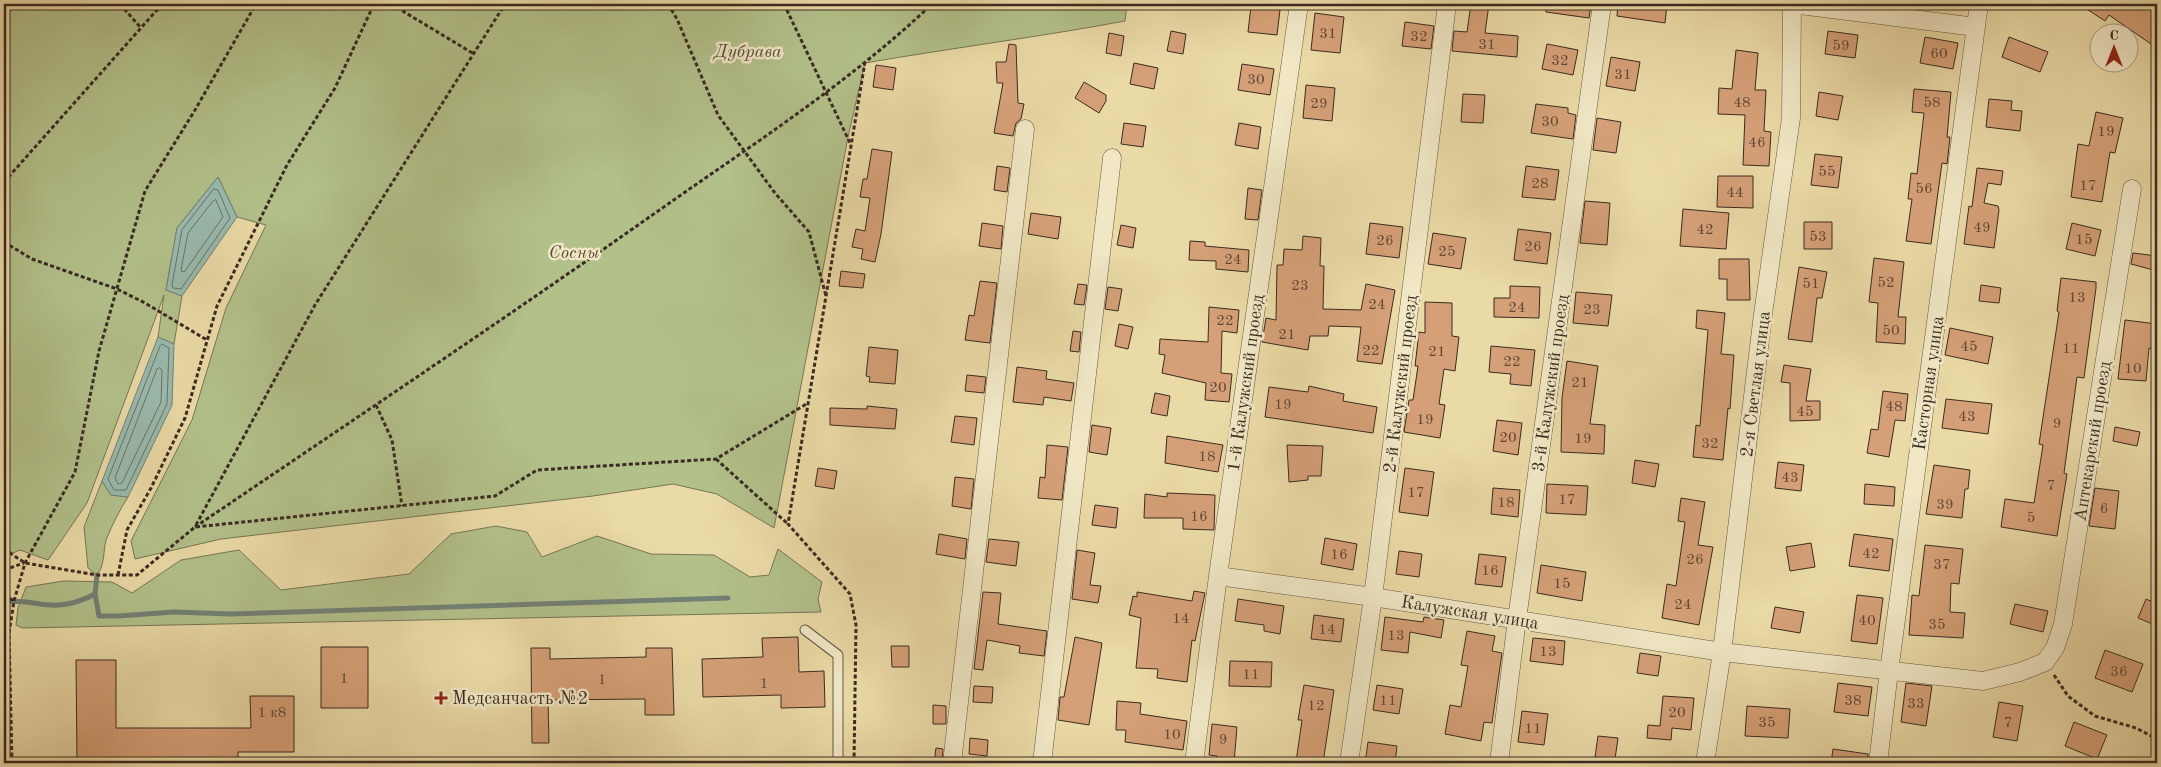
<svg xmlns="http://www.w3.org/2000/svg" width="2161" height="767" viewBox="0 0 2161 767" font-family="'Old Standard TT',serif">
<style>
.green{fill:#b2c08a;stroke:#767656}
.water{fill:#99baae;stroke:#738176}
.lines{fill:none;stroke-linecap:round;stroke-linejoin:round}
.shore{stroke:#6a7268;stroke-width:1}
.stream{stroke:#738176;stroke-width:5}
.building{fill:#d5a077;stroke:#3a2b22}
.service-casing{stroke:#665743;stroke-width:11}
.minor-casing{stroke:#665743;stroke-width:19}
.path{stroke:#3a2b22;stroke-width:3;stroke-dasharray:4 2.5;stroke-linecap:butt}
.service{stroke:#f1e7c5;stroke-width:9}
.minor{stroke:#f1e7c5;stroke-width:18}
.poi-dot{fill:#8f2418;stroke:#f1e7c5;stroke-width:2}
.labels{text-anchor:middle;stroke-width:5;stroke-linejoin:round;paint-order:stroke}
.number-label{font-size:15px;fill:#614837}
.park-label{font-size:18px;font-style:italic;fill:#524937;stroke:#f1e7c5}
.street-label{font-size:18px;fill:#3a2b22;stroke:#f1e7c5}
.poi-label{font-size:18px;fill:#3a2b22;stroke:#f1e7c5;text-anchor:start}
</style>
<rect width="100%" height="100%" fill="#eadaa6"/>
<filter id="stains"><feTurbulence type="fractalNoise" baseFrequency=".004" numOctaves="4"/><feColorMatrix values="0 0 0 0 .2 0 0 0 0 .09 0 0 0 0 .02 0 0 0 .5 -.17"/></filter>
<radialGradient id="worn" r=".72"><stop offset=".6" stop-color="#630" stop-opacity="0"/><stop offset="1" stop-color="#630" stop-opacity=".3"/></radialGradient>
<path class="green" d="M4 4H1127L1125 21C1039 37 952 48 865 63L848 137 774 528 717 494 673 484 593 496 221 539 135 559 131 541 192 420 226 308 266 225 237 217 218 177 177 228 166 290 182 296 174 344 158 337 164 295 87 503 48 560 20 550 4 557Z
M102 481 111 495 128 497C119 511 112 525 106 540 103 552 105 565 97 575L88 568 84 527Z
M496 526 527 532 542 557 597 536 651 554 714 555 750 577 769 575 778 549 822 582 818 599 821 612 22 628 16 625 18 608 26 587 64 581 112 582 132 593 181 560 239 550 281 590 409 574 451 534Z"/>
<path class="water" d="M218 177 237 217 182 296 166 290 177 228Z
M158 337 174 344 172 405 128 497 111 495 102 481Z"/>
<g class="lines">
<path class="shore" d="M214 189 218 190 230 218 181 289 173 288 172 285 182 230Z
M216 200 223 217 185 271 182 272 181 270 188 233 213 201Z
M162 344 169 348 167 404 126 490H114L108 479 160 346Z
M160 368 162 370 161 402 122 483 118 484 115 478 157 369Z"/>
<path class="stream" d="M95 594 99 616H118L174 612 231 614 728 598
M4 603C20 599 34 604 50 605 65 606 82 601 95 594L97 575"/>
</g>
<path class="building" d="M1471 4H1489L1485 33 1518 36 1517 57 1452 51 1454 31 1467 32Z
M1546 4H1591L1589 18 1546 12Z
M1618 4H1667L1665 23 1617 16Z
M2079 4H2152L2157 7V34L2151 44 2109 15 2105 21Z
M1251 6 1280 10 1277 35 1248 32Z
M1315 13 1344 17 1340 53 1311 50Z
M1405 22 1434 26 1431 49 1402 46Z
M1171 31 1186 34 1183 54 1167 51Z
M1828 31 1858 35 1855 58 1825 54Z
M1109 33 1124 36 1121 56 1106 53Z
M1925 37 1958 43 1953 69 1920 63Z
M2009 37 2048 52 2040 72 2002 57Z
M1009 44 1016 45 1018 103 1024 104 1021 119 1016 123 1013 136 994 133 1003 83H997L996 62H1006Z
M1547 44 1578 50 1573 75 1542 69Z
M1736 50 1758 53 1755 90H1766L1764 131 1771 132 1769 166 1743 165 1745 115 1718 114 1719 88 1732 89Z
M1611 57 1640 62 1635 91 1606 86Z
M1134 63 1158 68 1154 89 1130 84Z
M1242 64 1274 69 1270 95 1238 90Z
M876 65 896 68 893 90 873 87Z
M1084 82 1106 95V101L1099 113 1075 98Z
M1306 85 1335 88 1332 121 1303 118Z
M1914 89 1951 92 1947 137H1950L1947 164 1942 163 1931 244 1906 241 1912 199H1908L1911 173 1917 174 1924 113 1912 112Z
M1819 92 1843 96 1838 120 1816 116Z
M1463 94 1485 95 1483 123 1461 122Z
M1989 99 2012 101 2011 110 2022 111 2020 131 1986 127Z
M1536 104 1568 108V113L1576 115 1573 139 1531 133Z
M2096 112 2123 118 2115 153 2110 152 2102 202 2071 197 2078 144 2089 146Z
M1597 118 1621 122 1616 153 1593 150Z
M1124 123 1146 126 1143 147 1121 144Z
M1239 123 1261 127 1258 149 1235 145Z
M872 149 892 152 881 234 875 262 861 259 863 249 852 247 856 229 865 231 870 198 860 197 863 179H867Z
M1815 154 1842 157 1838 188 1811 185Z
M997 166 1010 168 1007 192 994 190Z
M1526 166 1559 170 1555 200 1522 197Z
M1977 168 2003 171 2001 185 1988 183 1984 203 1998 206 1999 210 1994 248 1964 244 1969 206 1972 207Z
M1718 176H1753V208L1717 207Z
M1248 188 1262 190 1258 220 1245 219Z
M1585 201 1610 203 1607 245 1580 243Z
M1683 209 1729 213 1726 249 1680 246Z
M1031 213 1061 217 1058 239 1028 234Z
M1804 222H1832V249H1804Z
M982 223 1003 226 1001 249 979 246Z
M1370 223 1403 227 1399 258 1366 254Z
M2072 223 2101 230 2095 256 2066 249Z
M1121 225 1136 228 1133 248 1117 245Z
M1518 229 1551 233 1547 264 1514 260Z
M1433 233 1466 238 1461 269 1428 264Z
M1303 236 1321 238 1320 266H1324L1323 309 1361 310 1366 284 1395 290 1382 364 1357 361 1361 327 1329 326 1328 336H1310L1308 350 1262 342 1266 318 1276 320 1277 265H1283L1284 249 1302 250Z
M1190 241 1205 242V246L1249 250 1248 272 1216 269V261L1189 260Z
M2133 253 2157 256V271L2131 264Z
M1874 258 1904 262 1898 317H1906L1905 344 1876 342 1878 303 1869 302Z
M1719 259H1749L1750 300H1727V279H1719Z
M1799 267 1827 272 1822 298H1817L1812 342 1788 339Z
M841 271 865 274 863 288 839 286Z
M2061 278 2096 282V288L2084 378 2077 377 2064 473 2067 474 2057 536 2001 527 2005 499 2034 503 2043 445 2039 444 2059 312 2057 311Z
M980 281 997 283 990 343 965 340 969 315 974 316Z
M1078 284 1087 285 1084 305 1074 304Z
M1981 285 2001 288 1999 303 1979 301Z
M1510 286 1540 287 1539 318 1494 317V298H1510Z
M1108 287 1122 289 1118 311 1105 309Z
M1576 292 1612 295 1608 326 1573 323Z
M1425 302 1452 303V336L1459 337 1455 371 1444 369 1439 404 1445 405 1440 438 1404 432 1409 400H1413L1418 366H1415L1419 332 1425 333Z
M1209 307 1239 310 1237 333 1222 331 1221 373 1232 374 1229 402 1205 400 1206 383 1162 373 1165 355 1159 354 1160 339 1208 342Z
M1697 310 1725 313 1721 354 1734 355 1730 409 1728 408 1723 460 1693 457 1696 425 1700 426 1708 330 1696 328Z
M2125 320 2157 324 2154 349 2149 348 2146 381 2118 379Z
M1119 324 1133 327 1128 349 1115 346Z
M1950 328 1993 337 1988 364 1945 355Z
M1073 331 1081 332 1079 352 1070 351Z
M1491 346 1535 350 1531 386 1510 384 1511 374 1489 372Z
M869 347 898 350 895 384 869 382 870 377 866 376Z
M1567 361 1598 366 1590 424 1605 425 1604 454 1561 452 1562 398Z
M1784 365 1811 369 1806 401H1820V420L1790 421V383L1781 382Z
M1017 367 1047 371 1046 379 1074 383 1071 401 1044 397 1043 405 1013 402Z
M967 375 986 377 984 393 965 391Z
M1309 386 1344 394 1343 401 1377 407 1373 433 1265 417 1269 387 1308 392Z
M1883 391 1908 394 1905 421 1895 420 1889 457 1867 453 1871 429 1878 430Z
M1155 393 1170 396 1167 416 1151 413Z
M1946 399 1992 404 1988 434 1942 428Z
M867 406 897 409 895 429 830 425V408L867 409Z
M955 416 977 418 974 445 951 442Z
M1497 420 1522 423 1518 455 1493 451Z
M1092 425 1111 428 1107 455 1089 452Z
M2115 427 2140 432 2137 446 2113 441Z
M1167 436 1223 445 1218 472 1165 463Z
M1047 445 1068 447 1062 500 1038 498 1040 477 1045 478Z
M1287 445 1323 446 1321 476H1308V480L1289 482Z
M1635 460 1659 464 1655 487 1632 483Z
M1778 462 1804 465 1801 491 1775 488Z
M1934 465 1970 470 1968 489H1965L1962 518 1926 514Z
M818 468 837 471 834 489 815 486Z
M1405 468 1434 472 1428 516 1399 512Z
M955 477 974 479 971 509 952 506Z
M1547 484 1588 486 1586 515 1546 513Z
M1865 484 1895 487 1894 506 1864 504Z
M1493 488 1520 490 1518 517 1491 514Z
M2095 488 2119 491 2115 529 2089 526Z
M1167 493 1215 495 1214 530 1183 529V518H1144L1145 494 1167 497Z
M1681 498 1705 502 1698 545 1713 547 1699 625 1662 618 1667 584 1676 586 1685 522 1678 521Z
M1095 505 1118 508 1116 528 1092 525Z
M939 534 967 539 965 559 936 554Z
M1854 534 1893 539 1889 571 1849 566Z
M1325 538 1357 544 1353 570 1321 564Z
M989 539 1019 542 1016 566 986 562Z
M1811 543 1815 567 1790 571 1786 547Z
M1925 545 1963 549 1959 584 1951 583 1950 612 1965 613 1963 638 1909 635 1912 595 1919 596Z
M1077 550 1095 553 1090 585 1101 586 1098 603 1072 599Z
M1399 551 1422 554 1419 577 1396 574Z
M1479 554 1506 557 1502 587 1475 584Z
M1541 565 1586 572 1582 601 1537 593Z
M1194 591 1205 593 1195 641 1192 640 1187 682 1157 678 1158 669 1136 668 1141 618 1129 615 1133 596 1137 597V592L1192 601Z
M983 592 1001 593 998 624 1047 631 1044 656 1019 653 1020 646 987 640 983 670 974 669Z
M1857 595 1883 598 1877 644 1851 641Z
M1238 599 1284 606 1280 634 1264 631V625L1235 621Z
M2146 599 2157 604V626L2138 618Z
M2015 604 2048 611 2043 632 2010 624Z
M1775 607 1804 612 1800 633 1771 628Z
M1314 615 1344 619 1341 642 1311 639Z
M1385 617 1423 622 1424 617 1444 620 1441 638 1410 632 1408 653 1381 650Z
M1467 631 1495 636 1492 651 1502 653 1492 723 1484 722 1481 741 1445 734 1450 705 1461 707 1468 666 1461 665Z
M798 637 799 672 824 671 825 707 781 708V695L703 697 702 659 763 657 762 638Z
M1075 637 1102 643 1089 725 1058 720 1060 697H1064Z
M1533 638 1565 641 1563 665 1530 661Z
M891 646H909V667H892Z
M321 647H368V708H321Z
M531 648H550V659L646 657V648H672L674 715H645V699L548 700 549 743H532Z
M2105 650 2143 664 2132 692 2095 678Z
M1640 653 1661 656 1658 676 1637 673Z
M76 660H116V728H251L250 696H294V752H238V763H77Z
M1230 661 1272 662 1271 687 1229 686Z
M1838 683 1872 687 1868 716 1834 712Z
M1906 683 1932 686 1926 726 1901 722Z
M1304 685 1334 690 1323 763 1296 762 1302 720H1298Z
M1377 685 1403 689 1399 714 1373 710Z
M974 686 993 687 992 703 973 702Z
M1663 696 1694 698 1691 730 1672 728 1671 740 1647 738 1648 725 1660 726Z
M1117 701 1141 703 1140 714 1187 721 1183 750 1125 742 1126 730H1116Z
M1999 702 2023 706 2017 741 1993 737Z
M933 705 946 706V724H933Z
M1747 706 1790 709 1788 738 1745 736Z
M1522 711 1548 714 1544 745 1518 742Z
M2074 722 2107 735 2097 759 2065 746Z
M1212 724 1237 727 1234 763H1216L1217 756 1209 755Z
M1598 736 1618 738 1615 759 1595 757Z
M970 738 988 740 987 756 969 754Z
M1368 742 1397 746 1395 763H1365Z
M936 748 943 749 942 763H934Z
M1833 749 1868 754V763H1831Z"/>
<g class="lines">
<g class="service-casing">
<path id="service" d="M805 630 838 655V763"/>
</g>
<g class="minor-casing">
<path id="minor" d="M1792 4 1976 27
M1218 576 1373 597 1722 652 1983 681 2020 672 2045 662 2055 648 2063 624 2132 189
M952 763 1025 129
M1042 763 1112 158
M1194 763 1218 576 1299 4
M1349 763 1373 597 1447 4
M1499 763 1517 619 1602 4
M1705 763 1722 652 1763 314 1791 118 1792 4
M1878 763 1889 671 1979 4"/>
</g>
<path class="path" d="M120 4 141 28
M391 4 474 54
M668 4 677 19 718 115 775 193 809 232 826 296
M784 4 851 145
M4 182 156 11 165 4
M4 242 32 259 117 289 145 303 207 340
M376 405 392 440 402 506
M716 459 788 524
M196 525 315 305 505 4
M195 527C353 420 512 314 668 204 758 141 852 80 932 4
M4 549 25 563 97 575H137L195 527 495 496 537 470 716 459 808 403
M4 570 24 563
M118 575 127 530 151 488 185 418 217 306 287 165 335 88 374 4
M4 595 14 601
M2054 675 2068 696 2095 716 2136 728 2157 739
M12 763 9 633 14 601 25 563 75 472 99 351 145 191 195 110 256 4
M854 763 856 625 850 594 788 524 865 62"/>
<use href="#service" class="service"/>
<use href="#minor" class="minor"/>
</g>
<path class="poi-dot" d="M438.5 690.5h5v5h5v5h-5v5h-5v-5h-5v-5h5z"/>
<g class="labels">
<g class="number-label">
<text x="1328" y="38">31</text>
<text x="1419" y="41">32</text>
<text x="1487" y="49">31</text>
<text x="1841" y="50">59</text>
<text x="1939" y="58">60</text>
<text x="1560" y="65">32</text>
<text x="1623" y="79">31</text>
<text x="1256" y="84">30</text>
<text x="1742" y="107">48</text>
<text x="1932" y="107">58</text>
<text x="1319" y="108">29</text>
<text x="1550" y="126">30</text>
<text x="2106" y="136">19</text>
<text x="1757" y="147">46</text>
<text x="1827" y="176">55</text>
<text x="1540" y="188">28</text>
<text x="2088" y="190">17</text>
<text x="1924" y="193">56</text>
<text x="1735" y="197">44</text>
<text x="1982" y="232">49</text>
<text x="1705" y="234">42</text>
<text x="1818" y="241">53</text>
<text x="2084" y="244">15</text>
<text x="1385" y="245">26</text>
<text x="1533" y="251">26</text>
<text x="1447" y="256">25</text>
<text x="1233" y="264">24</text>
<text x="1886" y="287">52</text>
<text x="1811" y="288">51</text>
<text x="1300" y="290">23</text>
<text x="2077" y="302">13</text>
<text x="1377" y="309">24</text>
<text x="1517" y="312">24</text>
<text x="1592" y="314">23</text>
<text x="1225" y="325">22</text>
<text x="1891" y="335">50</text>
<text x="1287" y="339">21</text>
<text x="1969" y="351">45</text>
<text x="2071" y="353">11</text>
<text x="1371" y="355">22</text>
<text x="1437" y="356">21</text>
<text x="1512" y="366">22</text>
<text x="2133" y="373">10</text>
<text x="1580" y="387">21</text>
<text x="1218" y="392">20</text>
<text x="1283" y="409">19</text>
<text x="1894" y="411">48</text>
<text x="1805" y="416">45</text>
<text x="1967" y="421">43</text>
<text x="1425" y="424">19</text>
<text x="2057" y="428">9</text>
<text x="1508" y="442">20</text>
<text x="1583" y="443">19</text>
<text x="1710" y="448">32</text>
<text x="1207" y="461">18</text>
<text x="1790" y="482">43</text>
<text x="2051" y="490">7</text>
<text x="1416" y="497">17</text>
<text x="1567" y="504">17</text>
<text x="1506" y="507">18</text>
<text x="1945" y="509">39</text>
<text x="2104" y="513">6</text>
<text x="1199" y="521">16</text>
<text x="2031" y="522">5</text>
<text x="1871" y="558">42</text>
<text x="1339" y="559">16</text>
<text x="1695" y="564">26</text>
<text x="1942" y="569">37</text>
<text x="1490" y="575">16</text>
<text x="1562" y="588">15</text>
<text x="1683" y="609">24</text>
<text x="1181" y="623">14</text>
<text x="1867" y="625">40</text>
<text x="1937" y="629">35</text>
<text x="1327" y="634">14</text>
<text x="1396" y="640">13</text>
<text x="1548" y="656">13</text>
<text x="2119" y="676">36</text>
<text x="1251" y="679">11</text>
<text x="344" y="683">1</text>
<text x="602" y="684">1</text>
<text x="764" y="688">1</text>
<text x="1388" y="705">11</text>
<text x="1853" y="705">38</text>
<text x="1916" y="708">33</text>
<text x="1316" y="710">12</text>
<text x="272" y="717">1 к8</text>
<text x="1677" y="717">20</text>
<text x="1767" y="727">35</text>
<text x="2008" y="727">7</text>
<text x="1533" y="733">11</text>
<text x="1172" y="739">10</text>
<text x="1223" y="744">9</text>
</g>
<g class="park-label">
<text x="748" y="57">Дубрава</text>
<text x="574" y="258">Сосны</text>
</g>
<g class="street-label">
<text transform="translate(1245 383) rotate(-82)" y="6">1-й Калужский проезд</text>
<text transform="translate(1550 383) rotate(-82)" y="6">3-й Калужский проезд</text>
<text transform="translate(1928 383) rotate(-82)" y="6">Касторная улица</text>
<text transform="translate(1400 384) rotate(-83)" y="6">2-й Калужский проезд</text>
<text transform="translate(1755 384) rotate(-83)" y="6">2-я Светлая улица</text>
<text transform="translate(2092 441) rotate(-81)" y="6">Аптекарский проезд</text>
<text transform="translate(1470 612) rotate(9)" y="6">Калужская улица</text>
</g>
<g class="poi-label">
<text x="452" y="704">Медсанчасть №2</text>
</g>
</g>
<rect width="2161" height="767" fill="none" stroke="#eadaa6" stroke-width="20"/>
<rect x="5" y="5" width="2151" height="757" fill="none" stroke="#3a2b22" stroke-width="2.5"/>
<rect x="10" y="10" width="2141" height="747" fill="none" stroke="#3a2b22"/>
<g transform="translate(2114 48)"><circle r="24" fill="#f1e7c5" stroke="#a89c84"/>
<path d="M0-4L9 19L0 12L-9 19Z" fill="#8f2418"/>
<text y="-8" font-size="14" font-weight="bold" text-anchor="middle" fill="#3a2b22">С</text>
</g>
<rect width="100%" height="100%" filter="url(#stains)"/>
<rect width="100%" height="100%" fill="url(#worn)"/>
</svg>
